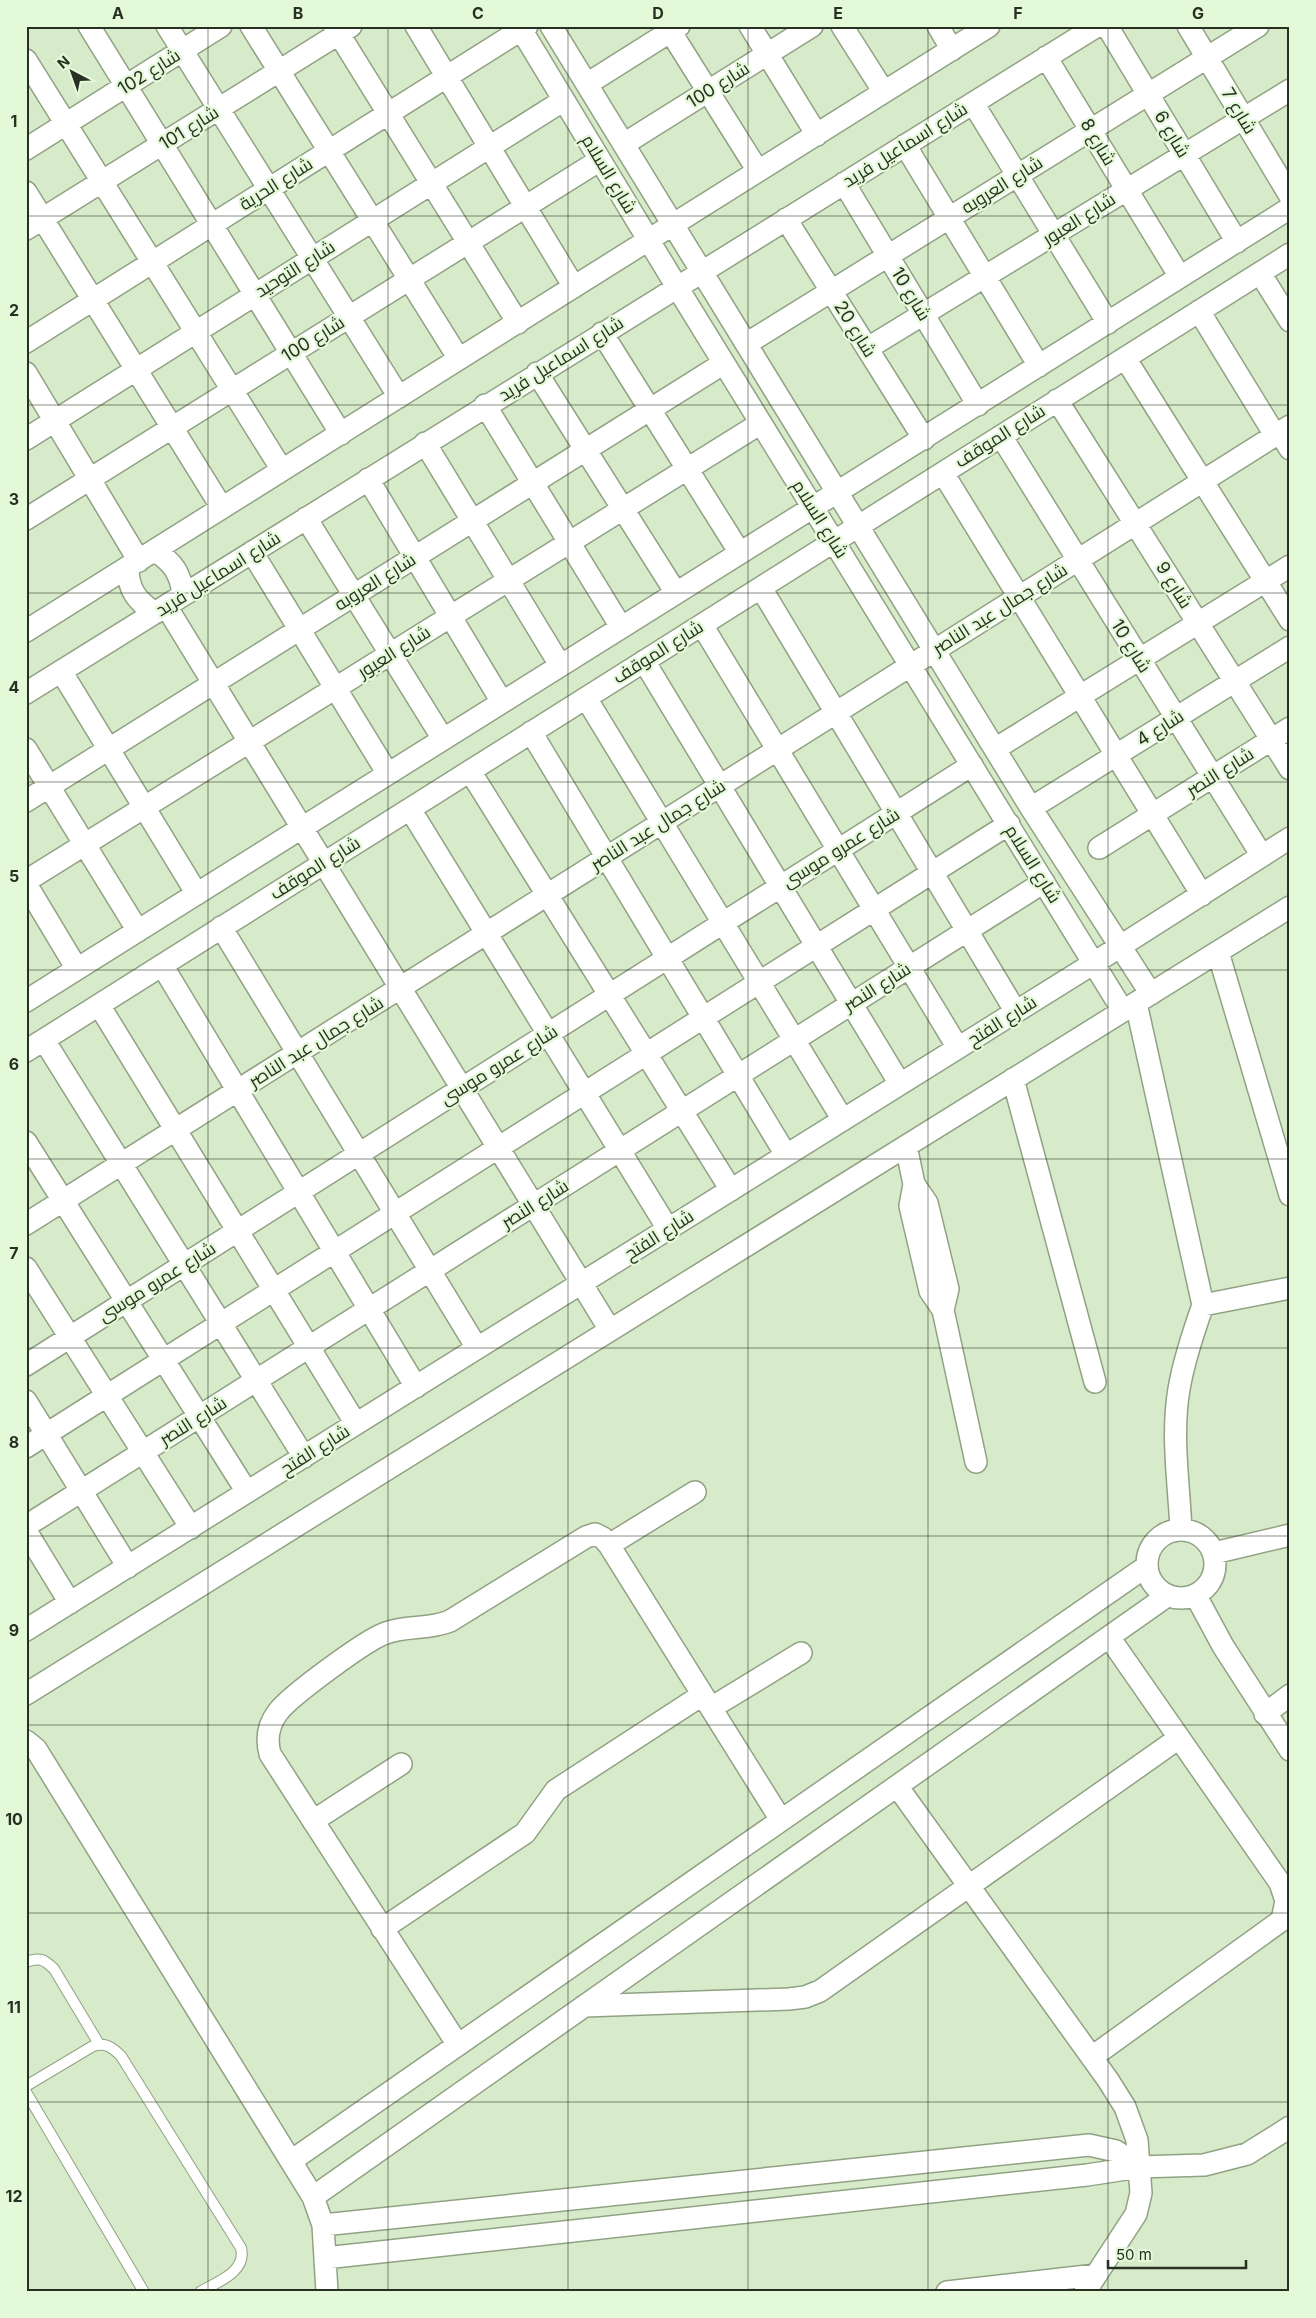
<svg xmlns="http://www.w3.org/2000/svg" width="1316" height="2318" viewBox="0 0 1316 2318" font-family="Inter,Cairo,sans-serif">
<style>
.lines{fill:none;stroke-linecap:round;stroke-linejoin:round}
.lane-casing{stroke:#90a283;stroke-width:12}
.street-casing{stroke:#90a283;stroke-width:24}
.lane{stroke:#fff;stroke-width:10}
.street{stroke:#fff;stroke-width:21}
.grid{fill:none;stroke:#283023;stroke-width:1;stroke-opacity:0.55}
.labels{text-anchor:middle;stroke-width:4.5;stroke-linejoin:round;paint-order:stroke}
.street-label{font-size:18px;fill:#283023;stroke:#e4f9d7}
.neatline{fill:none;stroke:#283023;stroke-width:2}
.grid-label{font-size:16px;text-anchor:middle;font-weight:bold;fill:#283023}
</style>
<rect width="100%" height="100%" fill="#d7ebca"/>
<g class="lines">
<g class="lane-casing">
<path id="lane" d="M26 1962C39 1957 44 1959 54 1969L99 2044
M26 2086 93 2046C106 2042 113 2048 121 2056L241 2248C247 2272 217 2282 200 2292
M26 2092 144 2292"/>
</g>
<g class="street-casing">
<path id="street" d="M89 26 341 434
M167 26 399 397
M251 26 459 359
M334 26 518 323
M416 26 574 287
M519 26 677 287 1123 1011
M551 26 1031 808 1151 994
M667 26 758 171
M750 26 817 135
M842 26 884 92
M938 26 952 50
M1107 26 1237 242
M1188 26 1290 196
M1046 57 1180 277
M26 60 282 470
M587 84 679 26
M973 103 1108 323
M624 144 812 26
M905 145 1039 366
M26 149 221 26
M844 183 978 405
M26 192 222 508
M786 219 924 439
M26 229 351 26
M1260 273 1290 321
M1199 311 1275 435
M602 333 740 553
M26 342 527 26
M746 344 1258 26
M868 348 1290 90
M1125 358 1290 620
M26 373 139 561
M537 373 676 593
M1057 400 1290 769
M485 405 621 627
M1280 433 1290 449
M1001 436 1262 856
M26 439 564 100
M425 443 560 665
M943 473 1202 895
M368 479 502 702
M306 518 443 739
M26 519 600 160
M155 551C173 562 181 574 183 595
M252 552 388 774
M128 568C128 590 137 601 155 613
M761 588 1016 1012
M166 606 610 1330
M702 625 958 1048
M26 631 989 26
M644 661 900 1084
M61 671 197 894
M26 693 1097 26
M586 698 843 1120
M531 732 786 1155
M26 749 138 931
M995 749 1290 566
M470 771 731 1190
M26 801 724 363
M1031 808 1290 647
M410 809 668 1229
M1099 848 1290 728
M26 881 761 423
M26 884 77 969
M221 927 477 1348
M1218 952 1290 1195
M162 965 416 1387
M26 1001 1290 208
M1136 1003 1203 1305C1193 1333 1184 1360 1179 1389 1171 1435 1179 1484 1181 1530
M99 1005 356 1424
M44 1040 304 1457
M26 1051 1290 254
M1013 1079 1095 1382
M26 1142 247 1492
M906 1146 914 1184 910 1206 930 1291 943 1310 976 1462
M914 1184 927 1203 948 1289 943 1310
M26 1224 1290 426
M26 1268 191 1528
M1203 1305 1290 1288
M26 1365 972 765
M26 1401 128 1567
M26 1447 1009 824
M26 1526 1044 882
M1147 1564a34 34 0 1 1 68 0a34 34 0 1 1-68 0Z
M26 1531 70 1603
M609 1545 695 1492
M1214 1553 1290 1535
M1196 1596 1223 1646 1290 1750
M26 1630 1094 963 1290 838
M26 1694 1290 907
M711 1708 801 1653
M1265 1714 1290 1695
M26 1741 36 1749 313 2197 323 2225 327 2292
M897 1786 1108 2080 1125 2107 1137 2140 1141 2193 1136 2214 1085 2292
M313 1821 401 1764
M382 1929 525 1833 556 1790 702 1695
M584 2006 789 1999 805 1997 820 1991 1179 1738
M458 2045 270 1754C266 1739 268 1725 278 1712 290 1696 367 1639 386 1633 406 1625 429 1630 450 1621L586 1537 595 1534 603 1538 609 1545 781 1820
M1092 2057 1282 1920 1286 1901 1280 1883 1109 1637
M291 2161 1147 1566
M313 2197 1167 1596
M323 2225 1089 2145 1116 2151 1139 2167
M325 2258 1087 2175 1139 2167 1204 2165 1247 2154 1290 2127
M947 2292 1096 2275"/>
</g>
<use href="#lane" class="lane"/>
<use href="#street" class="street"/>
</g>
<path class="grid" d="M208 26V2292M388 26V2292M568 26V2292M748 26V2292M928 26V2292M1108 26V2292M26 216H1290M26 405H1290M26 593H1290M26 782H1290M26 970H1290M26 1159H1290M26 1348H1290M26 1536H1290M26 1725H1290M26 1913H1290M26 2102H1290"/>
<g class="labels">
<g class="street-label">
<text transform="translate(149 72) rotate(-32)" y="6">شارع 102</text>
<text transform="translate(718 85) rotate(-32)" y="6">شارع 100</text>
<text transform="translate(1239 111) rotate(59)" y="6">شارع 7</text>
<text transform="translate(189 128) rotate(-32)" y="6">شارع 101</text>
<text transform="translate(1172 134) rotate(59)" y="6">شارع 6</text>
<text transform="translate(1098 142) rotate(59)" y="6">شارع 8</text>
<text transform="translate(905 145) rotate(-32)" y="6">شارع اسماعيل فريد</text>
<text transform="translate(609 174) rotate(59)" y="6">شارع السلام</text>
<text transform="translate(276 184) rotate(-32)" y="6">شارع الحرية</text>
<text transform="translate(1002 185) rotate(-32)" y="6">شارع العروبه</text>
<text transform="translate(1079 219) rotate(-32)" y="6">شارع العبور</text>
<text transform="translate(295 269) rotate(-32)" y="6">شارع التوحيد</text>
<text transform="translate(911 294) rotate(59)" y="6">شارع 10</text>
<text transform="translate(855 329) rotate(58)" y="6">شارع 20</text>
<text transform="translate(313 339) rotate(-32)" y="6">شارع 100</text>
<text transform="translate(561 359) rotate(-32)" y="6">شارع اسماعيل فريد</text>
<text transform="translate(1000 436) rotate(-32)" y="6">شارع الموقف</text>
<text transform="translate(820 519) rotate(58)" y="6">شارع السلام</text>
<text transform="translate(218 574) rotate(-32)" y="6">شارع اسماعيل فريد</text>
<text transform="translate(375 582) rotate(-32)" y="6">شارع العروبه</text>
<text transform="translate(1174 585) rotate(58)" y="6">شارع 9</text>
<text transform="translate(1000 609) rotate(-32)" y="6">شارع جمال عبد الناصر</text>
<text transform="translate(1131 646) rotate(58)" y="6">شارع 10</text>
<text transform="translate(394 652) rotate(-32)" y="6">شارع العبور</text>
<text transform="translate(658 652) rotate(-32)" y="6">شارع الموقف</text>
<text transform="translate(1160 728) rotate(-32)" y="6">شارع 4</text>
<text transform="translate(1220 772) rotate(-32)" y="6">شارع النصر</text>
<text transform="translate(658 825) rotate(-32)" y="6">شارع جمال عبد الناصر</text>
<text transform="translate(841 848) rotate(-32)" y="6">شارع عمرو موسى</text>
<text transform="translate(1033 864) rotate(58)" y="6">شارع السلام</text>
<text transform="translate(315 868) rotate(-32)" y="6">شارع الموقف</text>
<text transform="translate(877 987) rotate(-32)" y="6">شارع النصر</text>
<text transform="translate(1002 1021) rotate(-32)" y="6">شارع الفتح</text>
<text transform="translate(316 1042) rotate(-32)" y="6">شارع جمال عبد الناصر</text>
<text transform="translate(499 1065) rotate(-32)" y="6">شارع عمرو موسى</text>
<text transform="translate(535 1204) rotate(-32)" y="6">شارع النصر</text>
<text transform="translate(659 1235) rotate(-32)" y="6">شارع الفتح</text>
<text transform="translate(157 1282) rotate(-32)" y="6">شارع عمرو موسى</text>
<text transform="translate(193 1421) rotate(-32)" y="6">شارع النصر</text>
<text transform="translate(315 1450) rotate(-32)" y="6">شارع الفتح</text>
</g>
</g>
<rect width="1316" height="2318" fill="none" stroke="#e4f9d7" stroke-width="55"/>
<g transform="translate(72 72) rotate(319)" stroke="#e4f9d7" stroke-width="4" paint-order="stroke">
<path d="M0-4L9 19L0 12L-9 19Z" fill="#283023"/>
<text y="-8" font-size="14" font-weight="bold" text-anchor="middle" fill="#283023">N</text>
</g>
<path d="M1108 2260v8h138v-8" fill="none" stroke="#283023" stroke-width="2.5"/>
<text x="1116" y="2260" font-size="15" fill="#283023" stroke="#e4f9d7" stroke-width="4" paint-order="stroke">50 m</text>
<rect x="28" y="28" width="1260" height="2262" class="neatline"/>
<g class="grid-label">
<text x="118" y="19">A</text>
<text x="298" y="19">B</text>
<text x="478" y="19">C</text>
<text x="658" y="19">D</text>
<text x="838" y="19">E</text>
<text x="1018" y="19">F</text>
<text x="1198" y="19">G</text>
<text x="14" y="127">1</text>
<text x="14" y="316">2</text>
<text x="14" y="505">3</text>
<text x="14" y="693">4</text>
<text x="14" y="882">5</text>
<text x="14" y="1070">6</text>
<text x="14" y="1259">7</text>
<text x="14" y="1448">8</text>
<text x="14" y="1636">9</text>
<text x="14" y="1825">10</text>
<text x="14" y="2013">11</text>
<text x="14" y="2202">12</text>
</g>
</svg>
